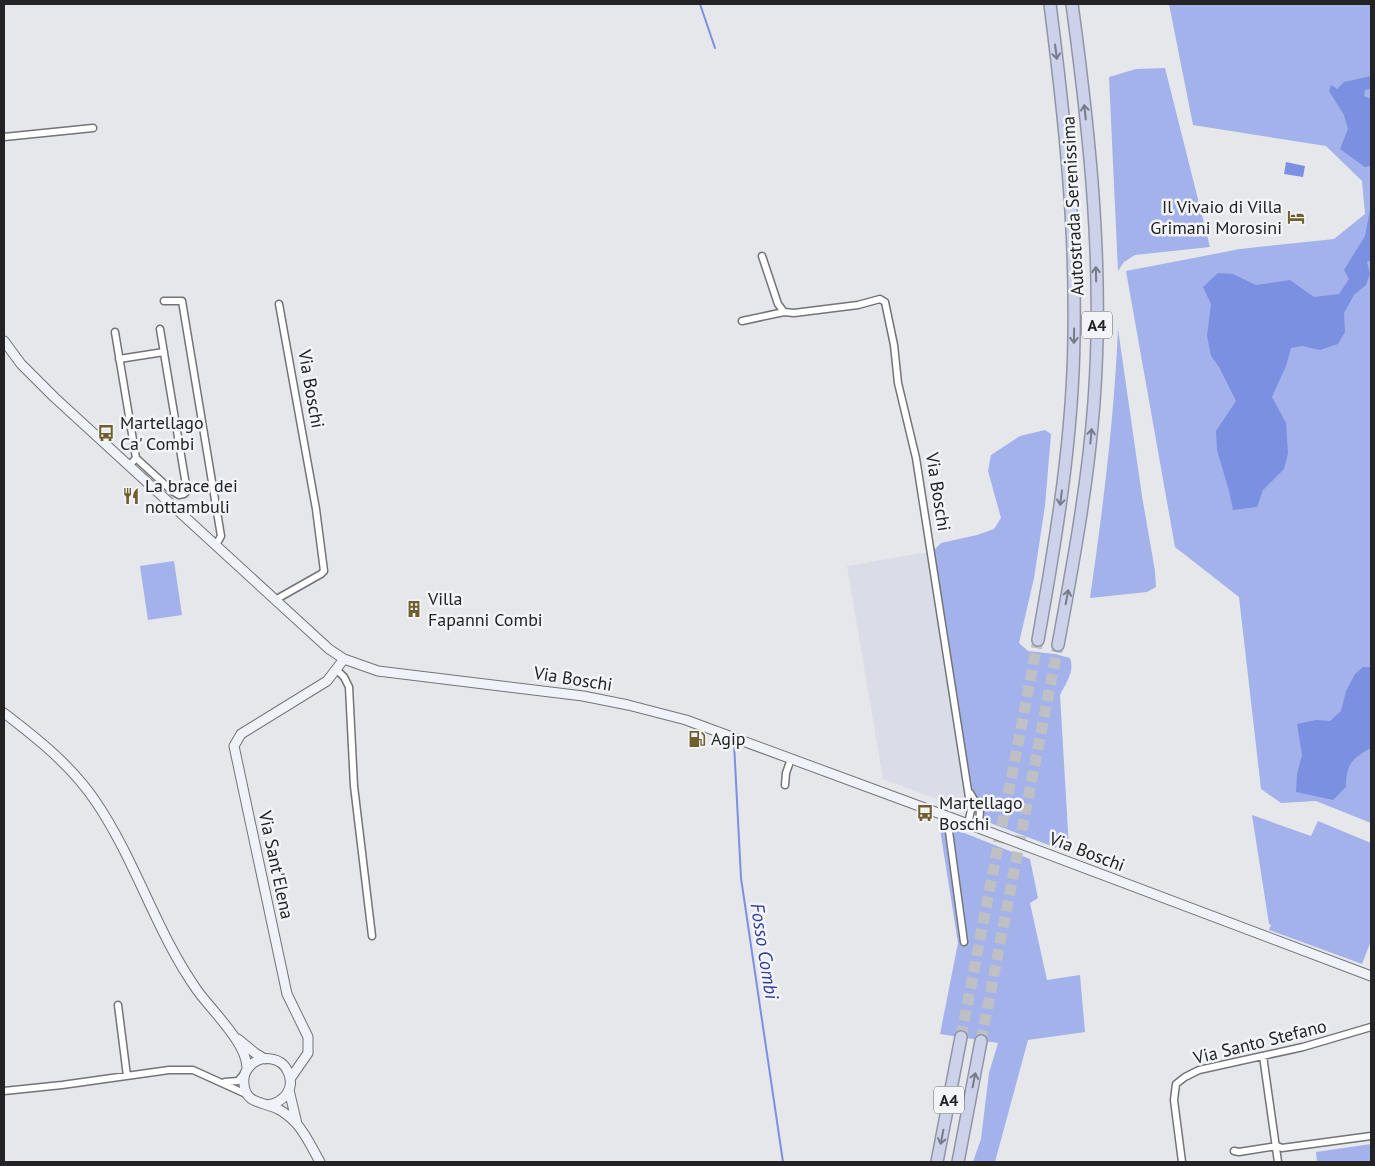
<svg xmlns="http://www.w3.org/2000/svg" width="1375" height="1166" viewBox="0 0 1375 1166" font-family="'PT Sans',sans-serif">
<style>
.built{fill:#dadde8}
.green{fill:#a3b2eb}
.water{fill:#7c90e2}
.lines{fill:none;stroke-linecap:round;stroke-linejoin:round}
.stream{stroke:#7c90e2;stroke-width:2}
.highway-tunnel{stroke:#bfc0c3;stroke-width:11;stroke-dasharray:11 5.5;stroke-linecap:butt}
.street-casing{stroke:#737478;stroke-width:9}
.secondary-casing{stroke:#737478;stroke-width:11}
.highway-casing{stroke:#9095a5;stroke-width:14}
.street{stroke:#fff;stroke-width:6}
.secondary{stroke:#eff2f9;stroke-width:9}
.highway{stroke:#cbd2ea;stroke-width:11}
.oneway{stroke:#777a88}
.labels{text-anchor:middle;stroke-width:5;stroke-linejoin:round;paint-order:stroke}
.shield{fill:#f3f4f8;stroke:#616264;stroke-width:1}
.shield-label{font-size:16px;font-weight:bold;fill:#232325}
.street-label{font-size:18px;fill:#232325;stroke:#f3f4f8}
.poi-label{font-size:18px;fill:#232325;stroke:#f3f4f8;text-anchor:start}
.water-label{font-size:19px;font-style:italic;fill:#313c9b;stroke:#f3f4f8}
</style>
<rect width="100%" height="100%" fill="#e6e7eb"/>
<path class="built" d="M928 552 968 811 883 779 847 566Z"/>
<path class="green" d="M1169 4H1371V823L1316 801 1281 803 1261 789 1239 597 1175 547 1126 271 1240 249 1334 239 1365 214 1362 181 1326 146 1193 125Z
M1165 68 1210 247 1135 255 1124 262 1118 271 1109 77 1136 69Z
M1118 329 1142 496 1155 571 1156 587 1147 592 1090 598C1103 508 1114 420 1118 329Z
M1045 430 1051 434 1045 506 1034 578 1019 643 1028 651 1055 654 1070 658C1075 671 1066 683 1060 695L1069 848 1067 852 985 821 982 806 971 789 933 551 941 543 977 535 994 529 1001 518 988 471 991 455 1020 436Z
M174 561 182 615 148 620 140 566Z
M1252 815 1311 836 1318 821 1371 843V941L1362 964 1269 930 1271 925 1269 924Z
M939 823 1030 859 1038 898 1030 903 1047 980 1080 975 1085 1032 1028 1040 995 1162H973L981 1139 989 1073 998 1043 940 1034 958 943Z
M1371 1144V1162H1317L1316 1152Z"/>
<path class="water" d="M1371 76V89L1365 90 1364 96 1371 99V166L1365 167 1340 149 1348 129 1344 115 1329 91 1331 85 1337 89 1344 82Z
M1286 162 1305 166 1303 177 1284 174Z
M1371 204V260L1367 262 1370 274 1366 285 1354 295 1344 313 1345 332 1338 344 1320 350 1302 346 1291 348 1286 366 1272 397 1286 423 1288 453 1284 469 1263 490 1257 507 1233 510 1229 491 1217 450 1216 431 1236 401 1219 367 1211 356 1207 336 1211 304 1203 287 1218 273 1233 274 1256 285 1290 280 1314 297 1339 294 1349 279 1344 270 1365 236Z
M1363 667H1371V748C1352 758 1346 765 1346 787L1333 800 1296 792 1297 774 1302 755 1297 724 1316 720 1330 721 1341 711 1346 691 1355 674Z"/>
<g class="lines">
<path class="stream" d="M700 4 715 48
M734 743 741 878 783 1162"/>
<path class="highway-tunnel" d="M961 1037 1038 640
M981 1041 1058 645"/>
<g class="street-casing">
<path id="street" d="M4 137 93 128
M762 256 778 304 784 312
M164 301H182L221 536 216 545
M742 321 784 312 794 313 858 305 880 299 885 302 894 345 898 383 916 458 971 810 968 824
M115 332 136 458
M119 359 164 352
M130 465 136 458 172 491 179 495 184 494 187 491 160 329
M275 600 321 574 324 571 316 509 279 304
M337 670 344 677 349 687 354 786 372 936
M785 785 786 773 791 759
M970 793C979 808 983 809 977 827
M951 817 948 824 964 942
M118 1005 127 1076
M1263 1056 1278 1162
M225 1082 238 1081 244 1074
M4 1091 62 1085 169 1070H193L246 1094
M1234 1151 1239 1152 1277 1146 1282 1148 1371 1136
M1182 1162 1174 1100 1176 1084 1185 1077 1199 1070 1303 1047 1371 1027"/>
</g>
<g class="secondary-casing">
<path id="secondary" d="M4 341 21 364 54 397 329 649 344 659 378 671 583 696 628 705 686 720 968 824 1371 976
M4 713C38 739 72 766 96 802 136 861 156 932 197 990 211 1010 248 1044 247 1069
M238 1039 255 1053 265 1059
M290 1079 308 1053V1037L287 994 234 746 241 734 327 681 344 659
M289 1090 297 1124
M267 1105C283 1103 296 1089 288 1072 282 1057 261 1054 250 1066 245 1071 243 1077 244 1084 245 1104 264 1102 278 1109 284 1112 291 1118 296 1123 306 1134 313 1150 320 1162"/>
</g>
<g class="highway-casing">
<path id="highway" d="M1038 640C1056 539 1073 438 1074 336 1076 224 1064 114 1050 4
M1058 645C1073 564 1088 484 1094 402 1104 269 1090 136 1072 4
M937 1162 961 1037
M958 1162 981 1041"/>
</g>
<use href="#street" class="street"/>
<use href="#secondary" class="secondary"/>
<use href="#highway" class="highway"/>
</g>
<defs><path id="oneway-shaft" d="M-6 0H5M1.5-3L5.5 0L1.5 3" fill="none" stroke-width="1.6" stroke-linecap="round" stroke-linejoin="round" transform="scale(1.25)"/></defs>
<g class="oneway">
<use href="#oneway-shaft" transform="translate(1056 52) rotate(83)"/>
<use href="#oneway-shaft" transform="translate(1085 112) rotate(-96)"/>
<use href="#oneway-shaft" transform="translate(1096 274) rotate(-91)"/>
<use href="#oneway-shaft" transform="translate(1074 336) rotate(91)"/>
<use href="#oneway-shaft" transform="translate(1091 436) rotate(-85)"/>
<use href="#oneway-shaft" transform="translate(1061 498) rotate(97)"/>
<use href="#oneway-shaft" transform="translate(1067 597) rotate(-79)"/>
<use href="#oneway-shaft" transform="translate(974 1080) rotate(-79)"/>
<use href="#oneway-shaft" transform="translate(942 1137) rotate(101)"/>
</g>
<defs>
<g id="hotel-bare" transform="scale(1.35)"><path d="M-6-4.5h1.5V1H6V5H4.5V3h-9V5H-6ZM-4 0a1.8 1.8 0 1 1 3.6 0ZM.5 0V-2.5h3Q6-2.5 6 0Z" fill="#6f5f2d" stroke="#f3f4f8" stroke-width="2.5" paint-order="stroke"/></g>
<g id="bus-bare" transform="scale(1.35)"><path d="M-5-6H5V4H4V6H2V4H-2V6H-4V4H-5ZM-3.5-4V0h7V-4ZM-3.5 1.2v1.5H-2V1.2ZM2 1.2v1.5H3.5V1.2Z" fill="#6f5f2d" stroke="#f3f4f8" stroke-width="2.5" paint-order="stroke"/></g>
<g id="restaurant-bare" transform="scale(1.35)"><path d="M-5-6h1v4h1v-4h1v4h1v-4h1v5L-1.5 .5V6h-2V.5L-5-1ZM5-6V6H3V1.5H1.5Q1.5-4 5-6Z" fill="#6f5f2d" stroke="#f3f4f8" stroke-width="2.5" paint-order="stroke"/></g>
<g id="building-bare" transform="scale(1.35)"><path d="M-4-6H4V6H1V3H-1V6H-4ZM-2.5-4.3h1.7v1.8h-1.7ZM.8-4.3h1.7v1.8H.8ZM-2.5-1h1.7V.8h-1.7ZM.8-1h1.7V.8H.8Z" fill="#6f5f2d" stroke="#f3f4f8" stroke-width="2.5" paint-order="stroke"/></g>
<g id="fuel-bare" transform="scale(1.35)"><path d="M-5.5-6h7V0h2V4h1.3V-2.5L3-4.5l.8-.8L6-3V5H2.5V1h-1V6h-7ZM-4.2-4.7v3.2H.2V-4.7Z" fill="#6f5f2d" stroke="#f3f4f8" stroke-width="2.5" paint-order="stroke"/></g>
</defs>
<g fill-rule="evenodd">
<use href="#hotel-bare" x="1296" y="217"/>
<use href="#bus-bare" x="106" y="433"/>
<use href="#restaurant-bare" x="131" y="496"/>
<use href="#building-bare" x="414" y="609"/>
<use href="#fuel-bare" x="697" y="739"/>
<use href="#bus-bare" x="925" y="813"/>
</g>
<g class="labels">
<g class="shield">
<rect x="1082" y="311.5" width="30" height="27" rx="4"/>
<rect x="934" y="1086.5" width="30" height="27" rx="4"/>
</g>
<g class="shield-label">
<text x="1097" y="331">A4</text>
<text x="949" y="1106">A4</text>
</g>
<g class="street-label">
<text transform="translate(1073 206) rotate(-93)" y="6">Autostrada Serenissima</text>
<text transform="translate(311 389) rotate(80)" y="6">Via Boschi</text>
<text transform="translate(938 492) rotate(81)" y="6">Via Boschi</text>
<text transform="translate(573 679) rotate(9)" y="6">Via Boschi</text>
<text transform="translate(1087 852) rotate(21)" y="6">Via Boschi</text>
<text transform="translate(276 865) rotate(78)" y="6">Via Sant'Elena</text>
<text transform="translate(1260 1042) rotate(-14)" y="6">Via Santo Stefano</text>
</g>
<g class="poi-label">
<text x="1282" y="213" text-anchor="end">Il Vivaio di Villa<tspan x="1282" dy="21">Grimani Morosini</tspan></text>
<text x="120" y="429">Martellago<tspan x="120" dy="21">Ca' Combi</tspan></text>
<text x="145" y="492">La brace dei<tspan x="145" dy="21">nottambuli</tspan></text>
<text x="428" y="605">Villa<tspan x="428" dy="21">Fapanni Combi</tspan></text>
<text x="711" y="745">Agip</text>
<text x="939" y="809">Martellago<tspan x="939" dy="21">Boschi</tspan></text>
</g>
<g class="water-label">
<text transform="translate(765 951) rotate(81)" y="7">Fosso Combi</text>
</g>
</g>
<rect width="1375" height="1166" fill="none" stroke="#232325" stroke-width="10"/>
</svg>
